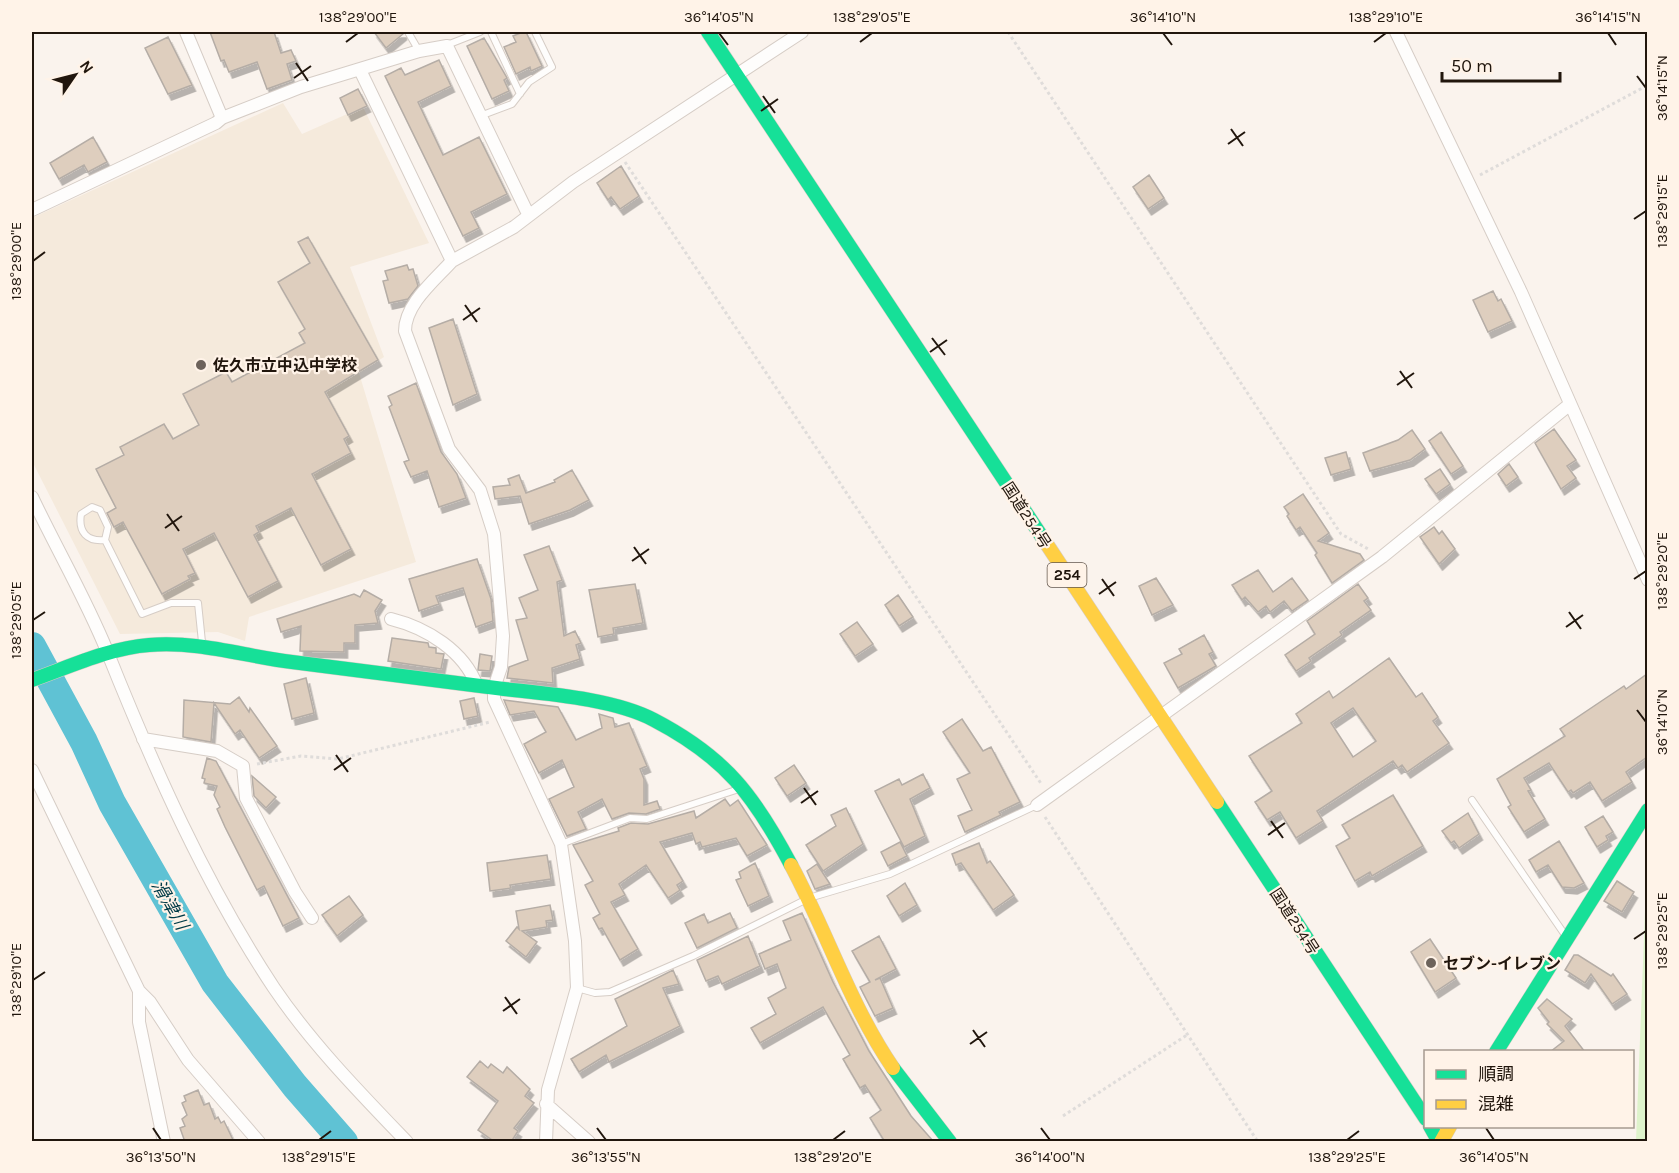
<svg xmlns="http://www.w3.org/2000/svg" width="1679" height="1173" viewBox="0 0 1679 1173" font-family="Karla,'Noto Sans JP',sans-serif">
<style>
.education{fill:#f5eadc}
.green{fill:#def3cb}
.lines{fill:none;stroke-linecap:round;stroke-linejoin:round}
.river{stroke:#5fc2d4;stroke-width:28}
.building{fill:#decebe;stroke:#b5ada6;stroke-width:1.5;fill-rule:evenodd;filter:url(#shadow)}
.lane-casing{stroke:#d6cdc6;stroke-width:8}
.street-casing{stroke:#d6cdc6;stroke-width:14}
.fast-casing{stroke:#d6cdc6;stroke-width:15}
.slow-casing{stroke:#d6cdc6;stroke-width:15}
.path{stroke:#dfdcda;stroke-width:3;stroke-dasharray:3 3;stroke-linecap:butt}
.lane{stroke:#fefdfc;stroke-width:6}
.street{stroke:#fefdfc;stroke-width:12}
.fast{stroke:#16e098;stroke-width:14}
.slow{stroke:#ffcf43;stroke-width:14}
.ticks{fill:none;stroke:#21160d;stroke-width:2}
.poi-dot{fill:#6d635b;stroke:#fff3e8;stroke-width:2}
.labels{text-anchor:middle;stroke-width:4.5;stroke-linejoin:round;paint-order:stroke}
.shield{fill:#fff3e8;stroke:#64584f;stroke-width:1.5}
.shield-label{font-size:15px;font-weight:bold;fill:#21160d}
.poi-label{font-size:16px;font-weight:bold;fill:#21160d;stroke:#fff3e8;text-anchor:start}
.street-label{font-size:16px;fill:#21160d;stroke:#fff3e8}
.water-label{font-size:18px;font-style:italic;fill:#003b47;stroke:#fff3e8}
.neatline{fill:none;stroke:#21160d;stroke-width:2}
.ticks-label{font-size:15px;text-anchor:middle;fill:#21160d}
</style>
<defs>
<filter id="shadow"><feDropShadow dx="3.5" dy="6" stdDeviation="0" flood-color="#0004"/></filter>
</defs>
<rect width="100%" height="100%" fill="#faf3ed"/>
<path class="education" d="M283 103 302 134 363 107 429 243 350 267 384 357 359 373 416 562 249 617 245 641 218 632 120 634 32 461V218Z"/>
<path class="green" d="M1647 860 1648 1141 1636 1142V1141Z"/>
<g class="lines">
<path class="river" d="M32 646 84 742 112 803 215 983 295 1086 344 1142"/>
</g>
<path class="building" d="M210 32H274L281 53 291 50 296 61 287 64 292 80 267 89 257 62 229 72 224 60 221 61Z
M374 32H403V34L386 48Z
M523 32H526L542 66 531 71 530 67 516 74 504 47 516 42 513 36Z
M168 37 192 85 168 94 145 48Z
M484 38 507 78 504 80 509 91 492 99 467 46Z
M439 60 451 86 418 102 443 155 479 137 507 194 471 212 479 228 463 236 385 76 401 68 405 75Z
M358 89 367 106 348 115 340 98Z
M93 137 107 162 88 172 84 165 59 179 50 163Z
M621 166 639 196 620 209 611 197 608 200 597 183Z
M1149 175 1164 198 1148 209 1133 187Z
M308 237 378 360 325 392 349 436 344 439 351 453 312 474 351 549 321 565 291 508 256 526 259 532 254 535 278 581 248 597 214 533 183 549 195 573 188 576 190 579 162 594 123 522 114 527 107 513 116 508 96 469 124 455 120 447 164 424 173 439 199 425 183 394 226 372 232 382 305 343 299 333 305 329 278 282 310 263 298 242Z
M407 265 409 270 413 269 418 286 408 299 389 303 383 281 388 280 385 271Z
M1493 291 1498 301 1501 299 1512 321 1488 332 1473 300Z
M453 319 477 394 453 405 429 328Z
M416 383 441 452 457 474 466 498 439 507 427 471 411 477 404 462 409 460 389 407 392 405 388 396Z
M1554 429 1576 460 1567 466 1576 478 1561 489 1535 443Z
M1412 430 1425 449 1410 460 1370 471 1363 453 1398 440Z
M1441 432 1463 466 1451 474 1429 441Z
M1346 452 1351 469 1331 475 1325 458Z
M1509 464 1518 477 1506 486 1498 474Z
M1440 469 1450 484 1436 494 1425 479Z
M572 470 589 500 570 510 529 524 520 496 495 499 493 487 510 485 508 479 519 475 526 493 555 482 554 480Z
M1303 494 1329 533 1318 541 1360 554 1364 560 1332 583 1315 555 1317 553 1300 527 1296 530 1287 516 1289 514 1284 507Z
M1434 527 1439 534 1442 531 1455 549 1439 564 1420 537Z
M549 546 562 580 557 582 564 636 575 631 581 643 576 645 580 659 552 668 553 683 507 678 509 667 528 660 516 620 527 618 519 598 538 590 524 555Z
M477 559 491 599 493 621 476 627 463 588 436 596 439 604 419 611 409 579Z
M1258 570 1273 592 1292 578 1308 600 1292 611 1284 601 1270 612 1266 606 1258 612 1245 597 1242 600 1232 585Z
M1156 578 1173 605 1152 615 1139 586Z
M635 584 643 623 613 628 614 634 598 637 589 590Z
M1358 584 1368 598 1364 601 1371 610 1340 632 1342 635 1309 658 1311 661 1296 671 1285 655 1315 634 1307 621Z
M364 590 382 600 375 611 378 623 355 625V643H344V652L300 651 301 626 281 632 277 619 354 594 360 597Z
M898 595 913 617 899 626 885 605Z
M857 622 873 644 855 656 840 634Z
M1204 635 1213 652 1209 654 1216 666 1178 688 1164 663 1182 654 1179 649Z
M392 638 428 643 429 647 436 648V653L444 654 441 669 388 661Z
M480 654 492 656 490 671 478 670Z
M1389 658 1416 697 1422 693 1438 717 1433 721 1449 743 1407 772 1402 765 1398 768 1393 761 1317 811 1323 821 1296 838 1280 812 1267 820 1255 802 1272 791 1249 756 1302 723 1296 714 1329 691 1333 698ZM1353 708 1376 741 1353 757 1331 723Z
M1647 674V757L1626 772 1632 782 1602 801 1590 782 1573 793 1571 790 1568 792 1549 763 1524 778 1531 790 1528 791 1545 819 1524 832 1508 807 1511 805 1497 779 1565 736 1560 729 1603 700 1624 686 1626 689Z
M306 678 314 713 292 719 284 684Z
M239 697 249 712 250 708 277 746 259 758 240 730 235 734 214 703 211 742 183 737 184 700 230 704Z
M474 698 478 716 464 719 460 701Z
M504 700 558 707 576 740 602 728 599 714 613 718 615 727 629 723 647 766 640 769 644 779V805L657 801 660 809 646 814 629 813 612 819 602 799 578 812 586 829 567 836 549 799 574 787 562 760 539 773 524 744 546 732 534 711 510 715Z
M962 719 983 751 991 747 1020 802 999 812 1001 815 965 832 958 816 972 810 957 779 970 773 943 732Z
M207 758 216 761 299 918 283 926 264 886 257 890 225 827 217 809 220 807 214 795 217 786 204 783 205 779 202 778Z
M794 765 806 783 787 796 775 778Z
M923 774 930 788 910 799 925 836 904 847 875 791 899 779 902 785Z
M252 776 276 797 266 808 254 796Z
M1393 795 1423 846 1372 876 1370 872 1355 881 1336 846 1350 838 1342 825Z
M725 799 730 806 738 800 767 845 747 856 736 838 702 847 700 842 696 844 692 833 660 842 683 881 677 885 680 890 668 898 646 865 619 884 625 895 611 902 638 949 620 960 602 928 599 929 593 918 600 914 585 885 593 881 573 845 619 831 618 828 631 823 648 824 694 811 696 818Z
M846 808 863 844 823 871 806 845 836 826 831 815Z
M1468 813 1479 834 1459 848 1454 841 1451 843 1442 831Z
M1603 816 1613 832 1606 836 1608 840 1597 847 1585 827Z
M1559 841 1584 883 1574 888 1562 887 1548 865 1536 872 1529 860Z
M900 842 907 856 888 866 881 852Z
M979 843 987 863 990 861 1014 895 993 910 961 863 956 865 952 854Z
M547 855 551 879 510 885 511 888 490 891 487 863Z
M755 863 769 896 748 906 736 880 741 878 739 872Z
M817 864 830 884 815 889 807 871Z
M1617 881 1634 892 1622 912 1604 901Z
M905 883 917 905 899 916 887 896Z
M349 896 363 915 337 936 322 915Z
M550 905 553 920 546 921 547 927 522 931 537 942 526 957 506 941 517 927 519 929 516 911Z
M730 913 737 928 697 948 685 923 704 914 708 923Z
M802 913 833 982 869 1051 911 1116 934 1142H885L870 1118 881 1110 865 1085 860 1088 843 1059 850 1055 823 1007 760 1043 751 1028 776 1014 768 998 786 988 777 964 765 969 759 954 791 940 783 921Z
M748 936 760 966 722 984 718 976 706 981 697 960Z
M879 936 896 969 875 980 880 978 893 1008 875 1016 860 987 870 982 852 951Z
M1430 939 1456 978 1435 992 1411 952Z
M1574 955H1578L1611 976 1613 974 1627 994 1612 1004 1591 974 1585 983 1565 970Z
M673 970 679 984 663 988 680 1026 609 1062 606 1055 579 1072 571 1059 627 1026 615 999Z
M1547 999 1572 1019 1565 1026 1585 1052H1550L1564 1041 1547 1024 1549 1022 1538 1008Z
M480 1061 488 1068 491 1064 503 1073 507 1067 530 1089 525 1096 534 1103 514 1128 518 1131 511 1142H495L478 1130 498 1101 467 1077Z
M198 1090 204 1105 209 1103 215 1119 218 1117 221 1123 224 1121 234 1142H185L180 1128 185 1126 182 1119 187 1115 182 1103 186 1101 184 1096Z"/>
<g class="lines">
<g class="lane-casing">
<path id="lane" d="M408 32 419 51
M491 32 520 94
M447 45 480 32
M480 116 512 104 529 82 552 67 535 32
M105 540C87 542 78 532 81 514L92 507 100 510 108 527 105 540 142 614 171 603H198L202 642
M1472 800 1565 935
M561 844 630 818 647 819 742 788
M577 988 595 993 610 992 693 956 809 898 890 874 1037 805"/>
</g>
<g class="street-casing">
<path id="street" d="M186 32 222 118
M1396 32 1521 292 1648 580
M360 70 452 261C434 281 405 304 405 331L449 449 480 490 494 534 503 636 501 667 494 688V699L561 844 575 941 577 988 548 1090 546 1142
M32 210 216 123 222 118 301 87 419 51 447 46 528 214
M452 261 514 227 573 182 802 32
M32 497C56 548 86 599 107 651 153 766 205 884 274 988 312 1044 360 1093 407 1142
M391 619C427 628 464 651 477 686
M143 739 217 751 243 766 246 798 295 892 312 918
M32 770 139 991 150 1002 188 1060 259 1142
M1037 805 1382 557 1569 405
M139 991V1022L164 1142
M546 1104 589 1142"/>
</g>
<g class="fast-casing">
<path id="fast" d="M708 32 1046 543
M32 680C69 667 109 648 149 645 201 641 242 656 292 662 363 671 433 680 504 689 549 694 614 699 654 720 725 757 754 795 791 865
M1217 802 1426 1119
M1496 1052 1648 810
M893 1068 950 1142
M1430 1126 1439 1142"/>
</g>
<g class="slow-casing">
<path id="slow" d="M1046 543 1217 802
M791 865C827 932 850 1005 893 1068
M1441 1142 1450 1126"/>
</g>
<path class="path" d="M1008 32 1341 534 1370 550
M625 162 1042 785
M1480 175 1648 85
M257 764 301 756 338 759 490 722
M1045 817 1258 1142
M1063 1116 1187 1035"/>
<use href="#lane" class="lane"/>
<use href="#street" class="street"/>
<use href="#fast" class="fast"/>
<use href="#slow" class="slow"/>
</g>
<path class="ticks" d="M719 33 728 45M1163 33 1172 45M1608 33 1616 45M346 42 358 33M860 42 872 33M1374 42 1386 33M296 63 308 81M1637 76 1646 88M294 78 311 66M763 96 775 113M761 111 778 99M1231 129 1243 146M1228 144 1245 132M1634 219 1646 211M33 261 45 252M465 305 477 322M463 320 480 308M932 338 945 355M930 352 947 340M1400 371 1412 388M1397 385 1414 373M167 514 179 531M165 528 182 516M634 547 646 564M632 561 649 549M1102 579 1114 596M1634 579 1646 571M1099 594 1116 582M1569 612 1581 629M33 620 45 612M1566 627 1583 615M1637 710 1646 722M336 755 348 772M334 770 351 758M804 788 816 805M801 803 818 791M1271 821 1283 838M1268 835 1285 823M1634 939 1646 931M33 980 45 972M505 997 517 1014M503 1011 520 999M973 1030 985 1047M970 1044 987 1032M153 1128 161 1140M597 1128 606 1140M1041 1128 1050 1140M1486 1128 1494 1140M319 1140 331 1131M833 1140 845 1131M1347 1140 1359 1131"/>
<g class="poi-dot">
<circle cx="201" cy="365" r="6"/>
<circle cx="1431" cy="963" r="6"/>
</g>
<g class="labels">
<rect class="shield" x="1047.5" y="563" width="39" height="24" rx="4.5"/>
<g class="shield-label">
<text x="1067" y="580">254</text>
</g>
<g class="poi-label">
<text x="213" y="371">佐久市立中込中学校</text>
<text x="1443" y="969">セブン-イレブン</text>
</g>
<g class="street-label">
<text transform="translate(1027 515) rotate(57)" y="6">国道254号</text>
<text transform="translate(1295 921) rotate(57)" y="6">国道254号</text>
</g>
<g class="water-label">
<text transform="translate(170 905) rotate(60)" y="6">滑津川</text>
</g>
</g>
<rect width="1679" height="1173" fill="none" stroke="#fff3e8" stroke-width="66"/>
<rect x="1424" y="1050" width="210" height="78" fill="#fff3e8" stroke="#a69b90" stroke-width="1.5"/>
<rect x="1436" y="1070" width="30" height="9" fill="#16e098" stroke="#a69b90" stroke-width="1.5"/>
<text x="1478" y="1080" font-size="18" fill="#21160d">順調</text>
<rect x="1436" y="1100" width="30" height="9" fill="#ffcf43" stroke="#a69b90" stroke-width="1.5"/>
<text x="1478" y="1110" font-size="18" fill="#21160d">混雑</text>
<g transform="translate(75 75) rotate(55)" stroke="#fff3e8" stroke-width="4.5" paint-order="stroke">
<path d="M0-4.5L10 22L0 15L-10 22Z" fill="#21160d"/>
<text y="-9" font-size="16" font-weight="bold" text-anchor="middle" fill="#21160d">N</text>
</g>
<path d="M1442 72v9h118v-9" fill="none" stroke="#21160d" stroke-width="3"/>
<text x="1451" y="72" font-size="18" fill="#21160d" stroke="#fff3e8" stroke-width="4.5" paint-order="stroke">50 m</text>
<rect x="33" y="33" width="1613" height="1107" class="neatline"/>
<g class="ticks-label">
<text x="358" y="22">138°29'00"E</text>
<text x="719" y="22">36°14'05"N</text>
<text x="872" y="22">138°29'05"E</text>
<text x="1163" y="22">36°14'10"N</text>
<text x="1386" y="22">138°29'10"E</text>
<text x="1608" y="22">36°14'15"N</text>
<text transform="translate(1662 88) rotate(-90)" y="5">36°14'15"N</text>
<text transform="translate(1662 211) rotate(-90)" y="5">138°29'15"E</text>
<text transform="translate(16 261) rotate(-90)" y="5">138°29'00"E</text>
<text transform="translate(1662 571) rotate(-90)" y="5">138°29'20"E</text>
<text transform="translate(16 620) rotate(-90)" y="5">138°29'05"E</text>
<text transform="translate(1662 722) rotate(-90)" y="5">36°14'10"N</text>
<text transform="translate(1662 931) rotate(-90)" y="5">138°29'25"E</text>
<text transform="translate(16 980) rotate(-90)" y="5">138°29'10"E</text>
<text x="161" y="1162">36°13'50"N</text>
<text x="319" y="1162">138°29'15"E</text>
<text x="606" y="1162">36°13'55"N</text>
<text x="833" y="1162">138°29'20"E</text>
<text x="1050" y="1162">36°14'00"N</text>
<text x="1347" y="1162">138°29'25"E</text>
<text x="1494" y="1162">36°14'05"N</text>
</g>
</svg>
